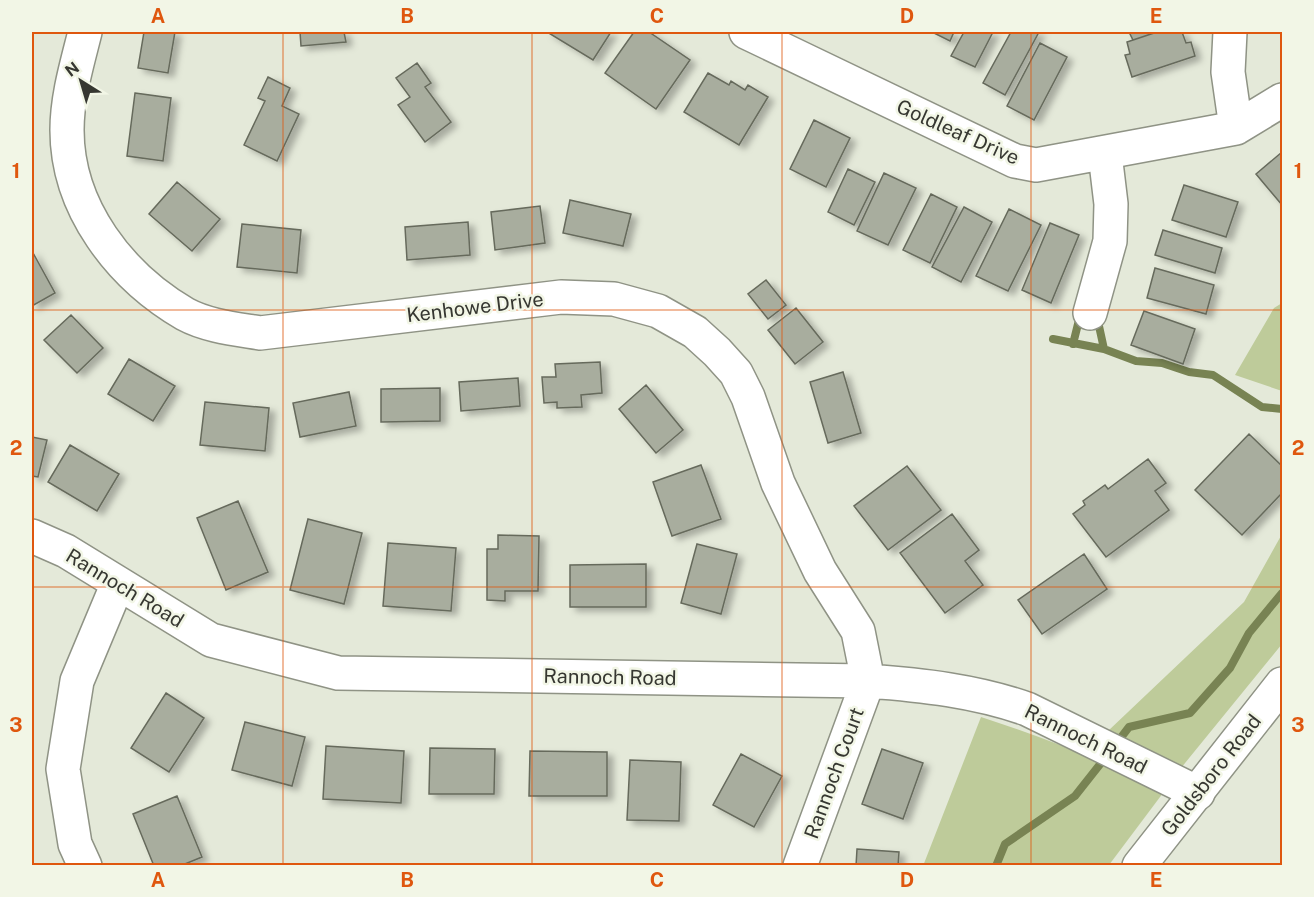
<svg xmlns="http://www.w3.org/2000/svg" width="1314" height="897" viewBox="0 0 1314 897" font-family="'Public Sans',sans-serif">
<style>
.green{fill:#becb9a}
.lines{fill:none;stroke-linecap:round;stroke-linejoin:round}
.stream{stroke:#788353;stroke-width:8}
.building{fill:#a8ad9e;stroke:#666a5c;stroke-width:1.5;filter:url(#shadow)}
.minor-casing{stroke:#8f9385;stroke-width:36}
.major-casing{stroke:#8f9385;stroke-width:36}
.minor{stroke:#fff;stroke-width:33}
.major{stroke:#fff;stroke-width:33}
.grid{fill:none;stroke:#df570e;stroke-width:1.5;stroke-opacity:0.55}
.labels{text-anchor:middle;stroke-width:5;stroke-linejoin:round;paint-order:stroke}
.street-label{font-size:20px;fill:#363731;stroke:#f2f6e6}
.neatline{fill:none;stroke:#df570e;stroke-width:2}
.grid-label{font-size:20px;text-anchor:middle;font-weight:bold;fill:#df570e}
</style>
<defs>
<filter id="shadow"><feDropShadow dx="6" dy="4" stdDeviation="3" flood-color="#0004"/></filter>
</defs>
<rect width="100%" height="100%" fill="#e4e9d9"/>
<path class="green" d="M1282 303V391L1235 375 1274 308Z
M1282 534V644L1181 768 1108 731 1244 602Z
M981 717C1045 738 1105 760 1163 793L1109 865 923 866Z"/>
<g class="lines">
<path class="stream" d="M1099 326 1104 349
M1053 339 1104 349 1136 361 1162 363 1189 372 1213 375 1262 407 1282 409
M1073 344 1079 320
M1116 744 1129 727 1190 713 1230 668 1249 633 1282 593
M996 866 1005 844 1075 796 1105 758"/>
</g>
<path class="building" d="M144 32H175L168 73 138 68Z
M300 32H344L346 42 301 46Z
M547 32H611L593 60Z
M634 32H649L690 60 656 109 605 73Z
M932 32H954L950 41Z
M964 32H993L975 67 951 56Z
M1011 32H1039L1005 95 983 83Z
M1129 32H1157L1133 40Z
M1157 32H1182L1186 43 1191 42 1195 56 1132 77 1125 55 1130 54 1127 42Z
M1040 43 1067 57 1034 120 1007 106Z
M417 63 431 83 425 87 451 122 425 142 398 105 410 97 396 78Z
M708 73 729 85 731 81 745 90 748 85 768 97 739 145 684 112Z
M268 77 290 88 282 106 299 114 277 161 244 145 265 101 258 98Z
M135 93 171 98 163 161 127 156Z
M814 120 850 138 826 187 790 169Z
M1282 152V205L1256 174Z
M848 169 875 182 854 225 828 212Z
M884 173 916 188 888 245 857 231Z
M177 182 220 219 192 251 149 214Z
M1184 185 1238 202 1226 237 1172 220Z
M931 194 957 207 930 263 903 250Z
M570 200 631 214 623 246 563 233Z
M540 206 545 243 495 250 491 212Z
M964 207 992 222 961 282 932 267Z
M1009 209 1041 225 1008 291 976 276Z
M468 222 470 255 407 260 405 227Z
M1050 223 1079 235 1051 303 1022 290Z
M242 224 301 230 297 273 237 267Z
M1163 230 1222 248 1215 273 1155 255Z
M32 251 55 293 32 306Z
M1155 268 1214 285 1206 314 1147 298Z
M766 280 786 305 768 319 748 294Z
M796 308 823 342 795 364 768 330Z
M1144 311 1195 329 1183 364 1131 345Z
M71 315 103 348 77 373 44 340Z
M129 359 175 386 153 421 108 394Z
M600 362 602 393 581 395 582 407 557 408V402L544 403 542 377H556L555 364Z
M843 372 861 433 828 443 810 382Z
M518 378 520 406 461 411 459 382Z
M646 385 683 430 656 453 619 409Z
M440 388V421L381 422V389Z
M349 392 356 426 300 437 293 403Z
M205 402 269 408 265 451 200 445Z
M1249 434 1282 466V493L1242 535 1195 490Z
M32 437 47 440 38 477 32 476Z
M70 445 119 474 97 511 48 482Z
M1148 459 1166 483 1155 491 1169 510 1106 557 1073 514 1085 505 1083 501 1105 485 1108 489Z
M701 465 721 519 672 536 653 482Z
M907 466 941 510 888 550 854 506Z
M238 501 268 572 226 590 197 518Z
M952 514 979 550 965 561 983 585 945 613 900 553Z
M308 519 362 533 344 604 290 590Z
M498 535 539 536 538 591H505V601L487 600V549H498Z
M388 543 456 548 451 611 383 606Z
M697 544 737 554 721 614 681 603Z
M1084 554 1107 589 1042 634 1018 600Z
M646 564V607H570V565Z
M166 693 204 718 169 772 131 748Z
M245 722 305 737 292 786 232 770Z
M326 746 404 751 401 803 323 799Z
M430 748 495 749 494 794H429Z
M882 749 923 763 903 819 862 804Z
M530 751 607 752V796H529Z
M741 754 782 776 754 827 713 805Z
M630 760 681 762 679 821 627 820Z
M177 796 202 857 180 866H154L133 814Z
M857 849 899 852 898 866H856Z"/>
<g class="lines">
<g class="minor-casing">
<path id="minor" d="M85 32C77 64 67 97 67 130 67 208 120 276 185 314 207 326 236 329 260 333L561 297 614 299 658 311 695 332 717 352 736 373 748 397 778 483 820 571 858 631 868 681 800 866
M746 32 1015 161 1036 165 1236 128 1282 100
M1230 32 1228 72 1236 128
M1090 313 1110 241 1111 204 1105 154
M32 536 66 551 211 640 338 673 868 681C922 685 976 691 1027 709L1198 793
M85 866 75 844 63 769 77 681 118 583"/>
</g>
<g class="major-casing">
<path id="major" d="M1139 866 1282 684"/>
</g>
<use href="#minor" class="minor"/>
<use href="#major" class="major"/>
</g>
<path class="grid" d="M283 32V866M532 32V866M782 32V866M1031 32V866M32 310H1282M32 587H1282"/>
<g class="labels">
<g class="street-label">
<text transform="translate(958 132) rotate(24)" y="7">Goldleaf Drive</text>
<text transform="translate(475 307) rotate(-7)" y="7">Kenhowe Drive</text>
<text transform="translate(125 588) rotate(31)" y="7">Rannoch Road</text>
<text transform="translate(610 677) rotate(1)" y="7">Rannoch Road</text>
<text transform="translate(1086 739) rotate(26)" y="7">Rannoch Road</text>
<text transform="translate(834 773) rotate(-70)" y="7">Rannoch Court</text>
<text transform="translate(1211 775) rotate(-52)" y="7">Goldsboro Road</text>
</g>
</g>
<rect width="1314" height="897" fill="none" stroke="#f2f6e6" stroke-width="66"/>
<g transform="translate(81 81) rotate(323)" stroke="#f2f6e6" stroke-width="4.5" paint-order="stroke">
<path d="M0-4.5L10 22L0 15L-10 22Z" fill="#363731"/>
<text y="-9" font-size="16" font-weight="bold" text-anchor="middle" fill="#363731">N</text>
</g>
<rect x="33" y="33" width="1248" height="831" class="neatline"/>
<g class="grid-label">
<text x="158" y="23">A</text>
<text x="407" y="23">B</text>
<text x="657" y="23">C</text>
<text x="907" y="23">D</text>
<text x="1156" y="23">E</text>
<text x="16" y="178">1</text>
<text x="1298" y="178">1</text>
<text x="16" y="455">2</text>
<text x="1298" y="455">2</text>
<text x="16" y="732">3</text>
<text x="1298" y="732">3</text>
<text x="158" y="887">A</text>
<text x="407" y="887">B</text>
<text x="657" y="887">C</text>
<text x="907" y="887">D</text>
<text x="1156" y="887">E</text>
</g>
</svg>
